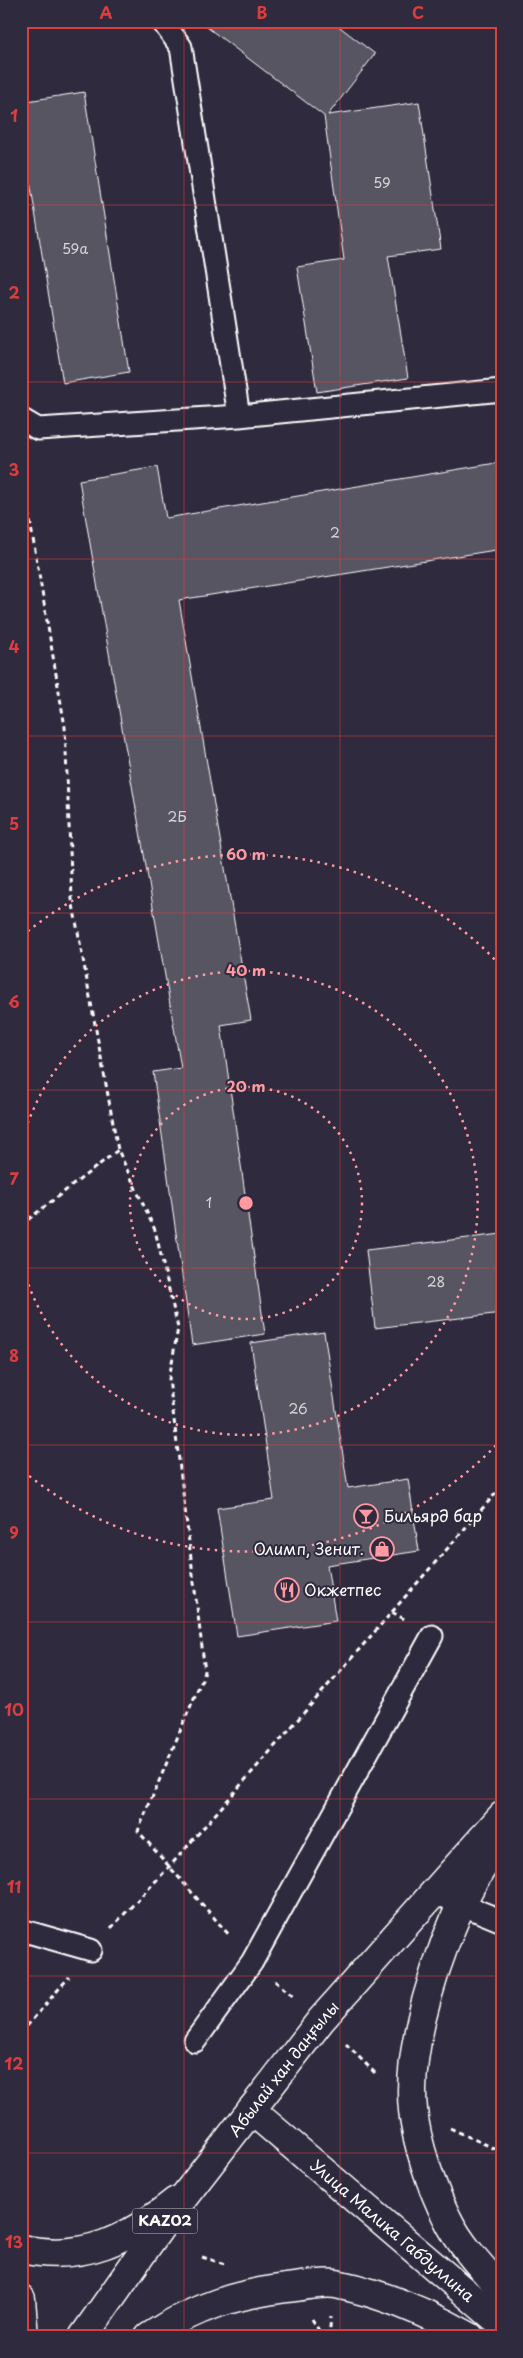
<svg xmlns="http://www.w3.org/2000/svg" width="523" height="2358" viewBox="0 0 523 2358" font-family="'Playpen Sans',sans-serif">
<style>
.building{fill:#595564;stroke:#fff}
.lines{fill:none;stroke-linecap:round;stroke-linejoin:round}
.service-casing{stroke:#fff;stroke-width:25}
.tertiary-casing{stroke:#fff;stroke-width:31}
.trunk-casing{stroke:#fff;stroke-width:31}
.path{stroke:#fff;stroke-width:3;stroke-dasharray:5 4;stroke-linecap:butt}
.service{stroke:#2f2a3d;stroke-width:21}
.tertiary{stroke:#2f2a3d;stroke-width:28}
.trunk{stroke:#2f2a3d;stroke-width:28}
.grid{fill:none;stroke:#da3e3e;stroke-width:1;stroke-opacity:0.55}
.ring{fill:none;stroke:#ff9aa2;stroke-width:2.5;stroke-dasharray:2.5 5}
.labels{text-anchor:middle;stroke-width:4;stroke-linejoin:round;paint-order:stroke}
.number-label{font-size:14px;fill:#d6d4d8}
.shield{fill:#2f2a3d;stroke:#c1bfc5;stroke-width:1}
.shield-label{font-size:15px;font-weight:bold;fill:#fff}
.poi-label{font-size:16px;fill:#fff;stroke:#2f2a3d;text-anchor:start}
.street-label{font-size:16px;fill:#fff;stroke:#2f2a3d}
.centre{fill:#ff9aa2;stroke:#2f2a3d;stroke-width:2.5}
.ring-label{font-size:15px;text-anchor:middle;font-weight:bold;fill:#ff9aa2;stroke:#2f2a3d;stroke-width:4;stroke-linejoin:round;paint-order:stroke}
.neatline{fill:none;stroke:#da3e3e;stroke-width:2}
.grid-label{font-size:16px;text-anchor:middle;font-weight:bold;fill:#da3e3e}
</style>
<rect width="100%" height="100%" fill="#2f2a3d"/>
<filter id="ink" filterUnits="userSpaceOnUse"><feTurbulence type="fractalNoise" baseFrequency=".02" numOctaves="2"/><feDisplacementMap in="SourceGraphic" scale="10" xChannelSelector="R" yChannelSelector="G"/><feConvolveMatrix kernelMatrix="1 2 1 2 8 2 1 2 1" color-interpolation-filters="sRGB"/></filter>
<g filter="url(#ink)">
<path class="building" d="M199 21H332L375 54 328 115 419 102 441 249 388 256 408 378 317 392 297 267 344 260 324 116Z
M84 92 129 372 63 383 21 126V102Z
M502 462V549L179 600 251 1020 221 1025 265 1334 192 1345 153 1072 181 1068 79 480 157 467 166 518Z
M502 1234V1313L375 1328 366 1250Z
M324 1332 348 1488 408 1479 419 1551 327 1565 336 1621 237 1636 217 1508 274 1500 251 1343Z"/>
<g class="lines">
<g class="service-casing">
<path id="service" d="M162 21 181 47 239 416
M21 419 38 429 239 416 502 390
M434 1893 502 1921
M21 1930 91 1950
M195 2041 252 1962 432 1636"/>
</g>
<g class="tertiary-casing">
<g id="tertiary">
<path id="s1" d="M251 2110 502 2324"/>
<path d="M21 2249C84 2262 127 2240 176 2201"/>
</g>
</g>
<g class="trunk-casing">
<g id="trunk">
<path d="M502 1837C491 1855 478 1872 468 1891 439 1948 406 2046 413 2110 416 2142 432 2189 447 2218 460 2245 482 2268 502 2290"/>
<path d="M21 2299 24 2337"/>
<path id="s2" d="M83 2337 159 2229 321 2020 502 1816"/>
<path d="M149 2337C195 2306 241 2293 295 2287 308 2285 324 2282 336 2284 385 2294 428 2313 470 2337"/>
</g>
</g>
<path class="path" d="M21 468 65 727 72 899 118 1150 155 1230 178 1328 169 1379 205 1672 138 1831 230 1936
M21 1225 118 1150
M392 1612 406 1620
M111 1928 170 1866 502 1486
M275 1981 295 1998
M21 2033 69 1977
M346 2044 377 2075
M450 2128 502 2152
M21 2187 27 2190 22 2198
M202 2257 225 2264
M312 2319 323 2337
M329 2337 331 2317
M353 2337 363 2334 366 2337"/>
<use href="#service" class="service"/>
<use href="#tertiary" class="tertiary"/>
<use href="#trunk" class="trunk"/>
</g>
</g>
<path class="grid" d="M184 21V2337M340 21V2337M21 205H502M21 382H502M21 559H502M21 736H502M21 913H502M21 1090H502M21 1268H502M21 1445H502M21 1622H502M21 1799H502M21 1976H502M21 2153H502"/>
<g class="ring">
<circle cx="246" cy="1203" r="116"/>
<path d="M21 1145A232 232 0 1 1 21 1261"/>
<path d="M501 1440A348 348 0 0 1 22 1470M22 936A348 348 0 0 1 501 966"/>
</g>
<defs>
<g id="bar-ring" transform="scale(1.25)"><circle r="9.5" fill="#2f2a3d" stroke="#ff9aa2" stroke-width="1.5"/><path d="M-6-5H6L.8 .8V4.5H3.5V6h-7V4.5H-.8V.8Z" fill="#ff9aa2"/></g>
<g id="shop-ring" transform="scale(1.25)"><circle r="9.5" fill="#2f2a3d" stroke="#ff9aa2" stroke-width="1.5"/><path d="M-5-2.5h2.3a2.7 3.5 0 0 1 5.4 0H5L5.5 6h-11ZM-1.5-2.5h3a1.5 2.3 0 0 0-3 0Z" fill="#ff9aa2"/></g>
<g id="restaurant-ring" transform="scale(1.25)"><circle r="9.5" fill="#2f2a3d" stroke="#ff9aa2" stroke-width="1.5"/><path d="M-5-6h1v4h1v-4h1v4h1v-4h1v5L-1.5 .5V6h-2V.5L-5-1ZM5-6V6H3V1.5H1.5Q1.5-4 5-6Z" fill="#ff9aa2"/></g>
</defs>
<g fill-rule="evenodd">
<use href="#bar-ring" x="366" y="1516"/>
<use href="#shop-ring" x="382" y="1549"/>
<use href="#restaurant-ring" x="287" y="1590"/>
</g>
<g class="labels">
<g class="number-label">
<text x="382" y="188">59</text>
<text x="75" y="254">59а</text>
<text x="335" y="538">2</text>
<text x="177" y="822">2Б</text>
<text x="209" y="1208">1</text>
<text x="436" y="1287">28</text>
<text x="298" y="1414">26</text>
</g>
<rect class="shield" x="132.5" y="2208.5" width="65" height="25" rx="4"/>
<g class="shield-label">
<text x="165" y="2226">KАZ02</text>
</g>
<g class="poi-label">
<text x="384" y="1522">Бильярд бар</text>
<text x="364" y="1555" text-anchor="end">Олимп, Зенит.</text>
<text x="304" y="1596">Окжетпес</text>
</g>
<g class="street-label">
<text dy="6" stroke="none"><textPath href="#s2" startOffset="335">Абылай хан даңғылы</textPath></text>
<text dy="6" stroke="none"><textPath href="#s1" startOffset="186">Улица Малика Габдуллина</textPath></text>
</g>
</g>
<circle cx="246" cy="1203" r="8" class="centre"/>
<g class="ring-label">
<text x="246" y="860">60 m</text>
<text x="246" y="976">40 m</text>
<text x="246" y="1092">20 m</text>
</g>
<rect width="523" height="2358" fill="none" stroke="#2f2a3d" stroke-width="55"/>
<rect x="28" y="28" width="468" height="2302" class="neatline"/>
<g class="grid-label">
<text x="106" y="19">A</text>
<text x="262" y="19">B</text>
<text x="418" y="19">C</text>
<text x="14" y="122">1</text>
<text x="14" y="299">2</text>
<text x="14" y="476">3</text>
<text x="14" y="653">4</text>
<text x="14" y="830">5</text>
<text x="14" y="1008">6</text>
<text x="14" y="1185">7</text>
<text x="14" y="1362">8</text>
<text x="14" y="1539">9</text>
<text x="14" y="1716">10</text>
<text x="14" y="1893">11</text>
<text x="14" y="2070">12</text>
<text x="14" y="2248">13</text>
</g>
</svg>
